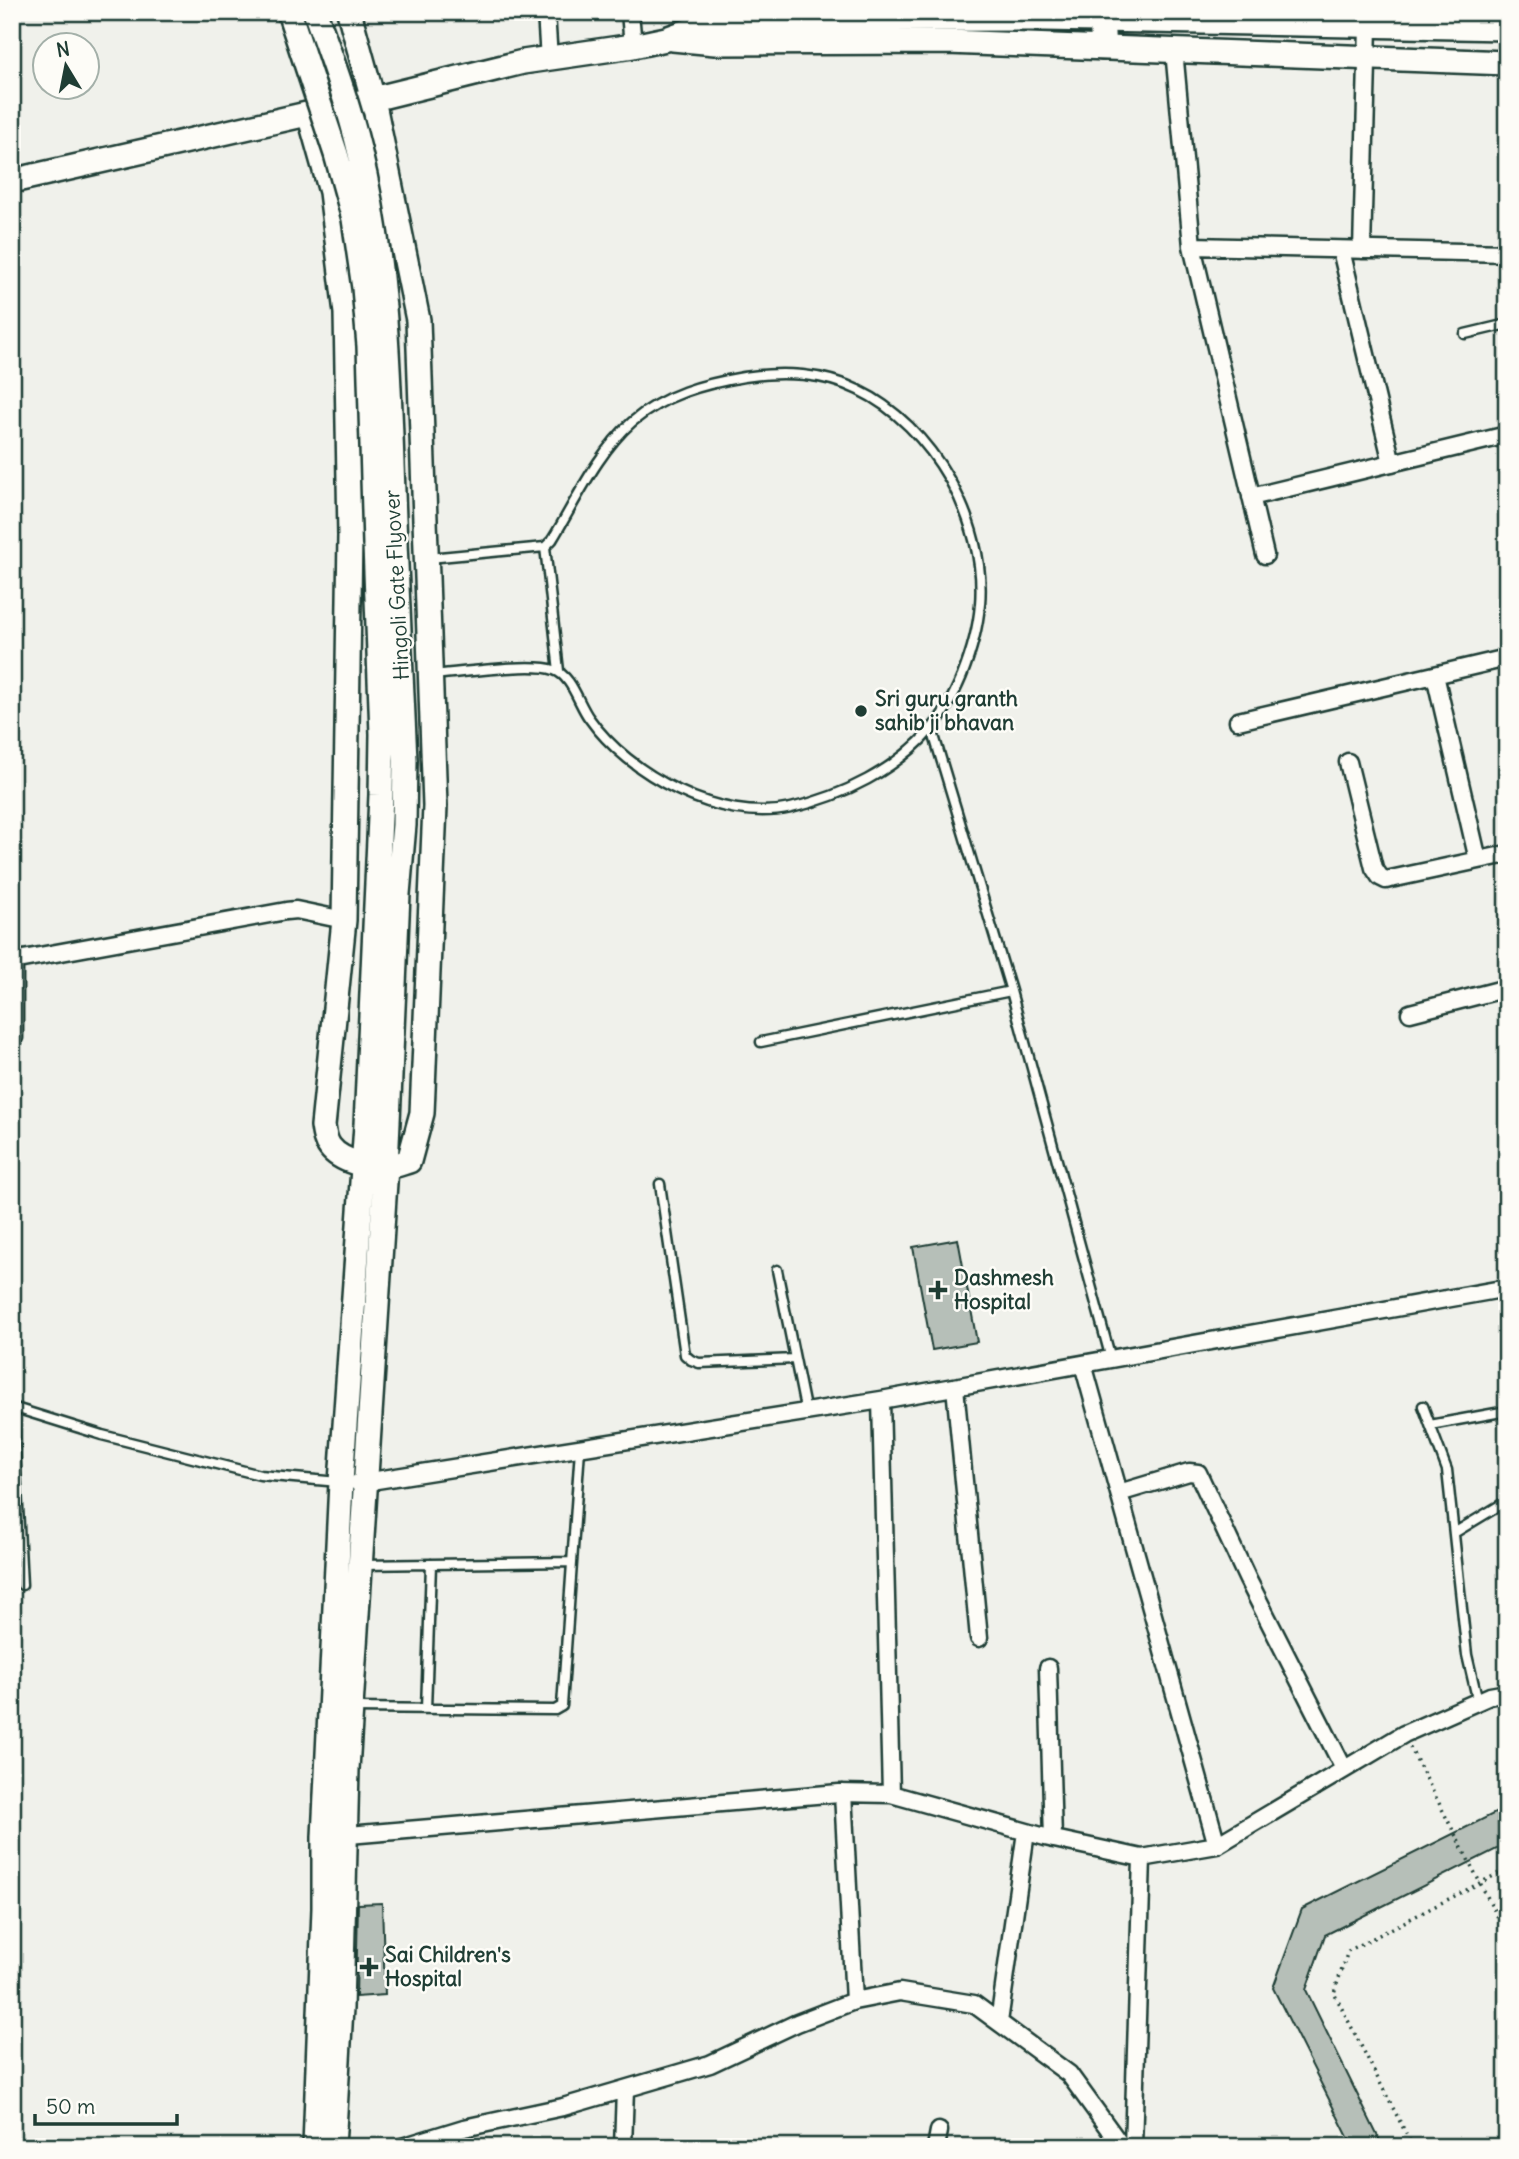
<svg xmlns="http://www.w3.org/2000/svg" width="1519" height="2159" viewBox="0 0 1519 2159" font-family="Delius,sans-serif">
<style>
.building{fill:#b6bfb8;stroke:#1f3d34;stroke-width:2}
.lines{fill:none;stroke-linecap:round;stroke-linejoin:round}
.lane-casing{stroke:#1f3d34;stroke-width:13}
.street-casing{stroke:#1f3d34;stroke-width:21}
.secondary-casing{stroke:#1f3d34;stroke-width:28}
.primary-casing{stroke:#1f3d34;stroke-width:30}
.path{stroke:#1f3d34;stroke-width:3.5;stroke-dasharray:2 5;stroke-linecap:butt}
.lane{stroke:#fdfcf7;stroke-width:8}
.street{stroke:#fdfcf7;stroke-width:16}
.secondary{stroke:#fdfcf7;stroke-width:23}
.primary{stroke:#fdfcf7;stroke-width:24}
.secondary-bridge-casing{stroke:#1f3d34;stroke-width:28;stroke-linecap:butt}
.secondary-bridge{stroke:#fdfcf7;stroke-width:23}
.poi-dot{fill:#1f3d34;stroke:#fdfcf7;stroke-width:2.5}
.labels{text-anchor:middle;stroke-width:5;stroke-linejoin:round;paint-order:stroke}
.street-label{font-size:21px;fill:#1f3d34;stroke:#fdfcf7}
.poi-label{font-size:21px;font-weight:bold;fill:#1f3d34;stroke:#fdfcf7;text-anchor:start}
</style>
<rect width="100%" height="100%" fill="#f0f1eb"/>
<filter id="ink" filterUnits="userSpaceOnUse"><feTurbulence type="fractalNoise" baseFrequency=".0143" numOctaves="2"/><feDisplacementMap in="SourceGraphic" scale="14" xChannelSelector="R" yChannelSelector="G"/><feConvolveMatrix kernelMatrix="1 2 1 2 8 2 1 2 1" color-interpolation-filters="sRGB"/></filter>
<g filter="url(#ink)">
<path class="building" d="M958 1239 977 1342 932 1350 913 1247Z
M1507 1807V1844L1325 1935 1306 1990 1383 2147H1353L1273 1988 1302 1909Z
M382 1903 385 1995 356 1997 358 1904Z"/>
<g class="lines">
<g class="lane-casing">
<path id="lane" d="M1465 334 1507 324
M545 547 559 671
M429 558 545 547 552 540C576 501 597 453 632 422 665 394 703 384 744 377 782 371 824 373 858 390 932 425 987 522 980 604 978 629 971 653 962 676 954 695 945 714 931 729 896 770 843 796 791 808 720 824 629 775 589 718 578 703 572 676 554 670 533 662 458 673 432 675
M932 729 1011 991 1111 1359
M761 1042 1011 991
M12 1051 18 1038V960
M660 1184 685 1355 691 1360 699 1363 795 1359
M777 1270 806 1413
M1423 1406 1447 1470 1467 1655 1478 1702
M12 1407 102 1435 260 1475 339 1482
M13 1408 22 1585
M1430 1425 1507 1411
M1454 1533 1507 1501
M362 1565 572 1562
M353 1708 555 1710 562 1706 580 1449
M426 1709 431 1564"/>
</g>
<g class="street-casing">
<path id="street" d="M546 12 549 60
M630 12 633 46
M1174 50 1192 246 1265 555
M1192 246 1507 253
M1341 250 1392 463
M1362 250 1368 26
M1251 497 1507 435
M1435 675 1478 860
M1238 721 1507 658
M1348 762 1374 868 1380 877 1386 880 1507 854
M12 961 286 911 296 910 344 920
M1410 1013 1507 988
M1083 1364 1217 1845
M955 1387 979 1638
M881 1400 891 1794
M358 1483 881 1400 1507 1288
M1119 1493 1189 1472 1198 1473 1248 1580 1344 1769
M1048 1668 1053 1839
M843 1793 854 2001
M337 1836 839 1793 891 1794 1045 1837 1142 1858 1217 1845 1404 1734 1490 1696 1507 1693
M999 2022 1026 1832
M402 2147 464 2128 563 2107 710 2064 797 2023 854 2001 900 1992 974 2004 1069 2074 1122 2147
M623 2147 625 2089
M936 2147 939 2131
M1133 2147 1142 1858"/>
</g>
<g class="secondary-casing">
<path id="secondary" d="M673 39 715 43 947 42 1507 63
M309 114 331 192 346 313 350 536 344 920 323 1126C324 1133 325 1141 330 1147 340 1161 371 1169 387 1167 394 1166 402 1163 409 1161L422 1113 435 806 418 320 373 99 349 12
M12 181 373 99 523 62 633 46 666 39 712 22 738 20 1045 19 1507 28
M315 2147 324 1908V1837L341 1482 366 1125 381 795 382 734 375 545
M333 2147 341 2008 347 1769 386 1167 398 894 404 825 405 760 395 543"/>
</g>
<g class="primary-casing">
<path id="primary" d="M1102 20 1103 47"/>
</g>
<path class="path" d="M1410 1747 1507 1935
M1413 2147 1334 1993 1348 1951 1507 1869"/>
<use href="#lane" class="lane"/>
<use href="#street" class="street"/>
<use href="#secondary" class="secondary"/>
<use href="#primary" class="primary"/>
<g class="secondary-bridge-casing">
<path id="secondary-bridge" d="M289 12 336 154 354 219 364 288 369 346 375 545
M315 12C331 57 348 103 359 149 391 277 389 412 395 543"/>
</g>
<use href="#secondary-bridge" class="secondary-bridge"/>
</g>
</g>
<g class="poi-dot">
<circle cx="861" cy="711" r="7"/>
<path d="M934.5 1279.5h7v7h7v7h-7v7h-7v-7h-7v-7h7z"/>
<path d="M365.5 1956.5h7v7h7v7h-7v7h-7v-7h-7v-7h7z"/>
</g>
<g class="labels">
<g class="street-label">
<text transform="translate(397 585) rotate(-93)" y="7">Hingoli Gate Flyover</text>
</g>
<g class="poi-label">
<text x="875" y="706">Sri guru granth<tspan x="875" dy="24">sahib ji bhavan</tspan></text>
<text x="954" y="1285">Dashmesh<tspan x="954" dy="24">Hospital</tspan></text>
<text x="385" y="1962">Sai Children's<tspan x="385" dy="24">Hospital</tspan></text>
</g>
</g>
<rect width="1519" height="2159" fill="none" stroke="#fdfcf7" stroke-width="42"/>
<rect x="21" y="21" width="1477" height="2117" fill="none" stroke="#1f3d34" stroke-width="2.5" filter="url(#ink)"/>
<g transform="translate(66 66) rotate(350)"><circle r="33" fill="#fdfcf7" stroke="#a4b0a9" stroke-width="2"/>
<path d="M0-5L12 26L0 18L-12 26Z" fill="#1f3d34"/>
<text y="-10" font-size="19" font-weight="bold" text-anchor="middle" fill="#1f3d34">N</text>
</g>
<path d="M35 2114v10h142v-10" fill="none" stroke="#1f3d34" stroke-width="3.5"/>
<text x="46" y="2114" font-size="21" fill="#1f3d34" stroke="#fdfcf7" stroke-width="5" paint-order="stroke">50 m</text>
</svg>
